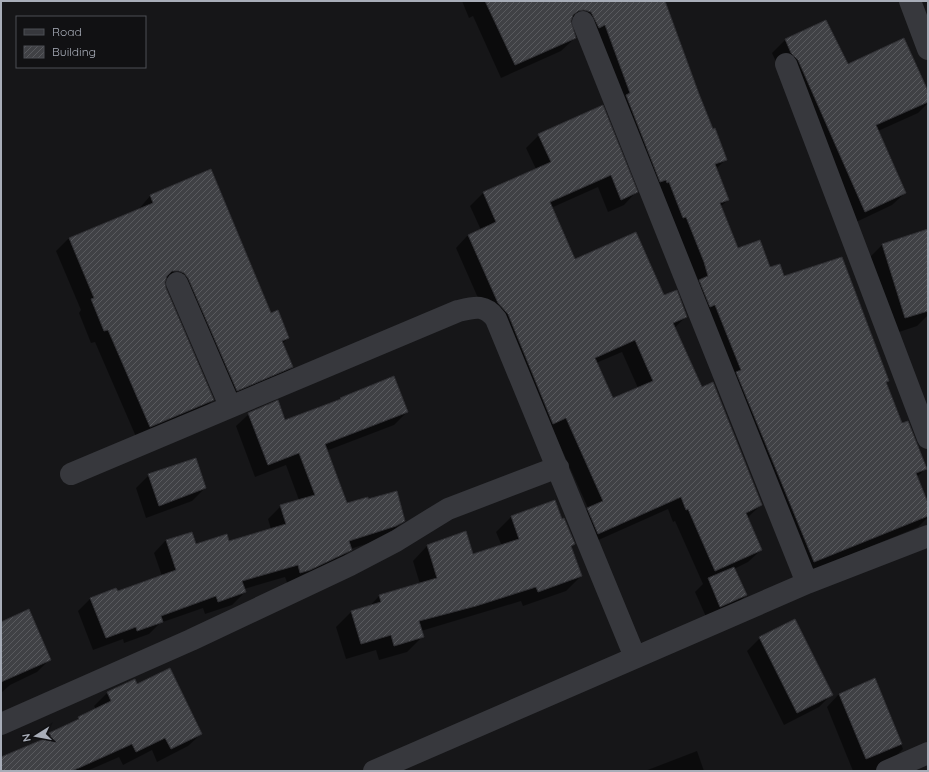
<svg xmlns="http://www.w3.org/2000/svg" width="929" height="772" viewBox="0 0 929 772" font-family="Quicksand,sans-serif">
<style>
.shadow{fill:#0007;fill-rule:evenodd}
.building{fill:url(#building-hatch);stroke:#303034;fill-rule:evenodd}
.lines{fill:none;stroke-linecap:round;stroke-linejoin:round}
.minor{stroke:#37383d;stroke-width:22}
</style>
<defs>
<pattern id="building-hatch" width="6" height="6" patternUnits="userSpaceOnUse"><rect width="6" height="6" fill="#404145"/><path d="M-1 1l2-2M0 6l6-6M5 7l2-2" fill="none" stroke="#595a5e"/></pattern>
</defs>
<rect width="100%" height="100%" fill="#161618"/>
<path class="shadow" d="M462 1H664L698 94 726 159 716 169 728 200 720 207 737 250 784 277 887 381 885 383 902 425 926 468 917 477 928 506V517L918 527 801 575 578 26 570 22 575 38 561 51 501 78 473 16 469 18Z
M826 22 848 65 928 93V103L918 113 878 131 905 193 892 205 852 224 772 53 785 40Z
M602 107 636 192 624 205 608 212 598 187 551 208 575 261 664 297 686 317 674 328 701 389 761 505 747 518 761 550 748 562 734 569 746 595 733 608 707 619 695 592 703 584 675 521 673 522 668 509 585 546 575 522 588 508 553 430 486 316 456 248 468 235 481 230 470 206 483 193 536 169 526 148 539 135ZM622 352 638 388 613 400 596 363Z
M211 171 270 314 288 338 282 344 292 367 279 380 224 403 171 286 164 283 213 400 200 413 137 439 95 342 91 343 79 313 81 310 56 251 69 238 138 210 150 196Z
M928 230V315L917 326 887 336 863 264 882 245Z
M341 399 407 412 394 425 326 451 346 504 404 520 391 533 382 539 350 549 338 563 288 585 285 577 244 589 245 592 232 605 205 614 203 608 160 623 149 634 124 643 123 639 93 650 78 611 90 599 117 593 162 576 154 553 166 540 195 545 228 542 271 529 268 519 281 506 299 500 286 465 255 477 236 426 249 414 285 421 338 402Z
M149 475 205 488 192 501 146 518 136 488Z
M511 517 561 521 574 544 571 547 581 576 566 591 523 606 521 601 421 631 422 637 407 652 379 660 376 650 346 659 336 627 351 612 368 608 380 595 420 584 413 561 427 546 473 555 502 546 496 532Z
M1 623 50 659 37 672 10 685 1 693Z
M760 638 832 694 819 707 784 725 747 651Z
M134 680 137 685 201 734 188 746 157 762 152 750 123 765 119 757 87 771H1V758L44 740 50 734 73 723 79 718 96 709 94 706 107 693Z
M874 680 903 749 890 762 874 771H853L827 707 839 694Z
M697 751 704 771H645Z"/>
<path class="building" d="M485 1H665L699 94 713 129 715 128 727 160 715 164 729 200 720 203 738 248 760 240 770 267 780 264 784 276 842 257 889 381 886 382 902 423 908 421 927 469 916 473 928 503V516L814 562 736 372 741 370 715 305 710 307 699 280 708 276 704 262 686 217 683 218 669 182 667 183 666 180 660 182 626 95 630 93 605 25 599 28 591 12 584 10 578 11 573 15 571 21 576 38 515 65Z
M826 20 848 64 904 38 928 91V102L876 125 906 193 865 212 798 60 791 53 785 39Z
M603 105 638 192 621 200 611 175 550 202 575 259 636 232 664 295 677 290 687 317 673 323 702 387 713 382 762 505 746 513 762 550 715 571 688 509 686 510 681 497 598 534 587 508 603 501 566 418 553 424 508 314 498 303 468 235 496 222 483 192 551 162 538 134ZM635 340 653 381 613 398 595 358Z
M211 169 271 313 278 310 289 338 282 341 293 367 237 391 188 278 184 273 179 271H172L167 276 165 282 166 288 214 400 150 427 108 330 104 331 91 299 94 298 69 238 153 203 150 195Z
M928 229V311L905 318 882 244Z
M394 376 408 412 325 444 347 503 368 497V499L397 491 405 521 396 526 349 541 352 550 310 570 300 573 298 565 242 581 246 592 218 602 216 596 161 616 163 622 137 631 136 627 106 638 90 598 116 588 118 591 176 570 166 540 192 532 196 544 227 534 229 541 286 524 280 505 315 495 299 453 268 465 248 413 278 400 285 420 341 399 340 398Z
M196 458 206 488 159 506 148 474Z
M555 500 562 519 564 518 575 544 571 546 582 576 538 592 536 587 476 606 419 621 424 637 394 646 391 635 361 644 351 611 381 602 379 595 437 578 427 545 466 531 473 554 519 539 511 516Z
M734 567 747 595 720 607 708 578Z
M29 609 51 660 1 682V622Z
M795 619 833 695 797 713 759 637Z
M170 668 202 734 171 749 165 738 136 752 132 744 72 771H1V757L51 736 49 733 79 719 78 717 111 701 107 692 135 679 137 684Z
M875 678 902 744 866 759 839 694Z"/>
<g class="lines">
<path class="minor" d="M910 1 928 49
M583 22 807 583 928 536
M786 64 928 438
M177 283 230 406
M71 474 458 311C475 307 485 304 496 319L635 657
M1 724 191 640 350 565 396 541 448 509 558 467
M374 771 807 583
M887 771 928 753"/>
</g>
<rect width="929" height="772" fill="none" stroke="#a8adb8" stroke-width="4"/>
<rect x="16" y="16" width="130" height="52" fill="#111113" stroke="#4d4f55"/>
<rect x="24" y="29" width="20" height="6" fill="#37383d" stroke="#4d4f55"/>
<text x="52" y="36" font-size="12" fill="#a8adb8">Road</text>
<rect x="24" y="46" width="20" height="12" fill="url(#building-hatch)" stroke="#4d4f55"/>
<text x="52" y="56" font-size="12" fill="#a8adb8">Building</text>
<g transform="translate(36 736) rotate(259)" stroke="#111113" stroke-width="3" paint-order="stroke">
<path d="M0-3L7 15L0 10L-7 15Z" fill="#a8adb8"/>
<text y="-6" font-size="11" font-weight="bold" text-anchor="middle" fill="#a8adb8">N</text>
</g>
</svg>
